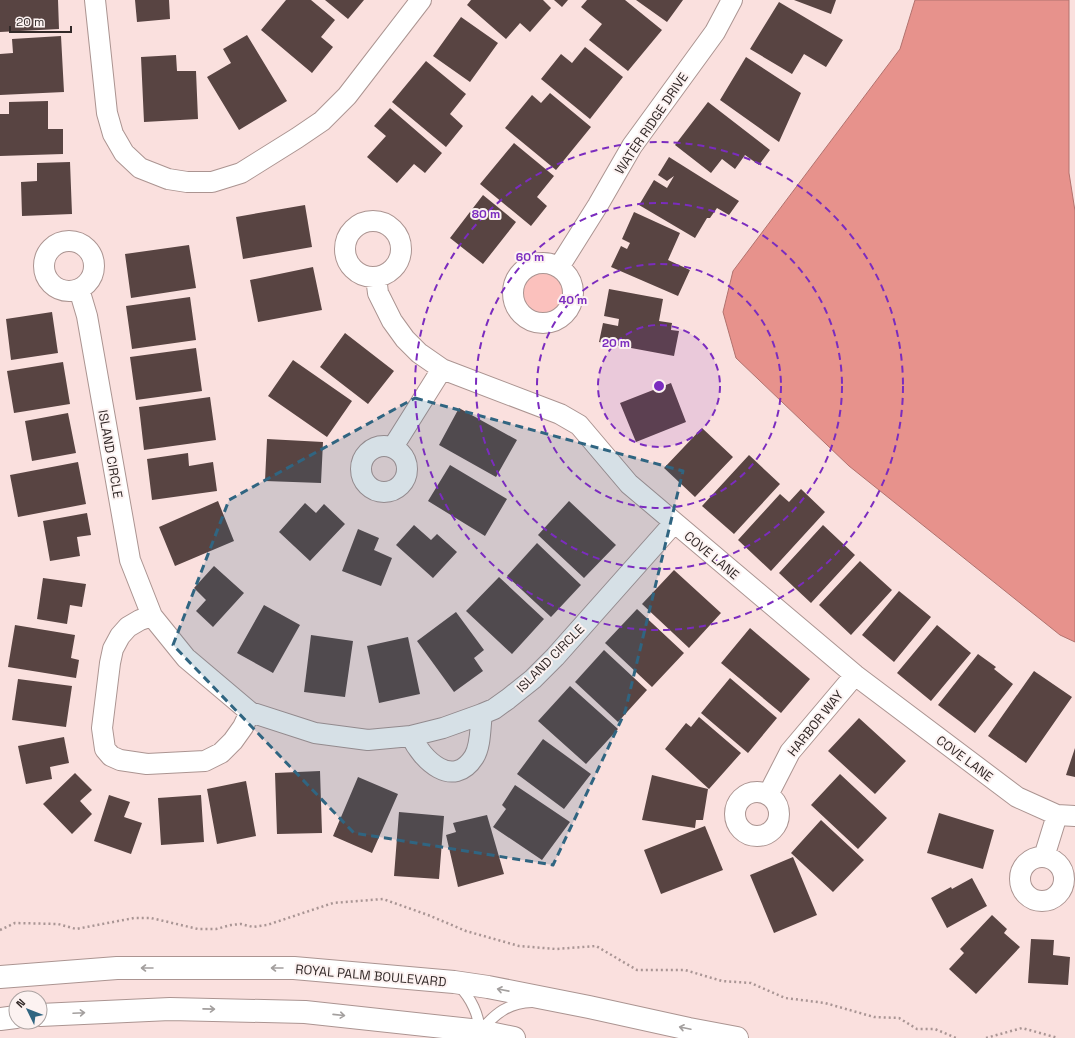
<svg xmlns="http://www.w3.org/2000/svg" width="1075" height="1038" viewBox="0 0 1075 1038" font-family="'Space Grotesk',sans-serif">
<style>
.green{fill:#fbc1bd}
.water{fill:#e7928c;stroke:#b1726e}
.building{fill:#584442}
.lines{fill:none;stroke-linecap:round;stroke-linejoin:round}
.lane-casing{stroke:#ab9491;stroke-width:12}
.street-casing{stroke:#ab9491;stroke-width:22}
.primary-casing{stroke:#ab9491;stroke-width:24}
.path{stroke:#a99594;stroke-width:2.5;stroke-dasharray:2 3;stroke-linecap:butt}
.lane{stroke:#fff;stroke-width:10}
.street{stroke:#fff;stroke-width:20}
.primary{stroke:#fff;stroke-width:22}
.oneway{stroke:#a39f9e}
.marked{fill:#306581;fill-opacity:0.2;stroke:#306581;stroke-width:3;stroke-dasharray:8 5;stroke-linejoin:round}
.ring{fill:none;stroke:#7b2cbf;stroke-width:2;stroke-dasharray:7 5}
.labels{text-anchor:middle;stroke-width:4;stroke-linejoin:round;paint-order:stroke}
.street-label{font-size:13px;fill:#322928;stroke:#fcf2f1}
.centre{fill:#7b2cbf;stroke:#fcf2f1;stroke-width:2}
.ring-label{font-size:12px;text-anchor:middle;font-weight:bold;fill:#7b2cbf;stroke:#fcf2f1;stroke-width:4;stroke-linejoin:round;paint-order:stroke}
</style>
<rect width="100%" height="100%" fill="#fae0de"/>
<path class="green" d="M513 292a30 30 0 1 1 60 0a30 30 0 1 1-60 0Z"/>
<path class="water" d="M915 0H1069V173L1075 211V642L1060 635 849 466 736 358 723 312 733 271 900 49Z"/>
<path class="building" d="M0 0H58L59 29 0 32Z
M135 0H169L170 19 137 22Z
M286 0H311L335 20 321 37 333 47 312 73 261 30Z
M325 0H364L348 19Z
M471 0H543L551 8 530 32 520 23 506 39 467 5Z
M554 0H568L562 7Z
M587 0H625L662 30 628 71 589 40 602 24 581 7Z
M636 0H683L667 22Z
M794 0H836L831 14Z
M779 2 843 40 826 67 804 54 792 74 750 49Z
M461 17 498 43 470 82 433 56Z
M247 35 287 101 239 130 207 77 231 63 223 49Z
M61 36 64 92 0 95V54L13 53 12 39Z
M585 47 623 77 590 119 541 79 561 54 572 63Z
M176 55 177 71H196L198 119 144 122 141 57Z
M746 57 801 93 779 142 720 100Z
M426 61 466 94 450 114 463 126 446 147 392 102Z
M550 93 591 127 556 170 505 128 532 95 541 103Z
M48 101V129H63V154L0 156V114H9V102Z
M708 102 770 150 759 165 745 155 735 169 722 159 711 173 675 145Z
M390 108 442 153 425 173 414 164 397 183 367 157 386 136 374 126Z
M514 143 554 176 537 197 547 206 531 226 480 184Z
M669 157 739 201 729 215 717 208 710 218H707L695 238 639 205 654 180 667 188 674 176 667 181 658 175Z
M70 162 72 214 22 216 21 182 37 181V163Z
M483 195 516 222 483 264 450 238Z
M305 205 312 247 243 259 236 217Z
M634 212 680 233 668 260 690 270 678 296 611 267 621 246 627 249 630 243 622 239Z
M189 245 196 288 131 298 125 254Z
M313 267 322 310 258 322 250 280Z
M609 289 663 299 659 321 672 323 671 330 679 331 674 356 599 342 603 323 618 326 619 319 604 316Z
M190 297 196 340 132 349 126 306Z
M52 312 58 353 11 360 6 319Z
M345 333 394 371 368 404 320 367Z
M196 348 202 391 136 400 130 357Z
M293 360 352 401 327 437 268 396Z
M63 362 70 404 14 413 7 371Z
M671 383 686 422 636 442 620 403Z
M210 397 216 440 144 450 139 407Z
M459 408 517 440 496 477 439 445Z
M68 413 76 453 32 461 25 421Z
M702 428 733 457 695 497 664 468Z
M267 439 323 442 321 483 265 481Z
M188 453 189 466 213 462 217 491 152 500 147 459Z
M749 455 780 484 734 534 702 506Z
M78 462 86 504 18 517 10 475Z
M450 465 507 499 485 536 428 501Z
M801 489 825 512 771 571 738 540 780 494 789 502Z
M218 501 234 541 175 566 159 527Z
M569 501 616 545 584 578 538 535Z
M305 503 316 513 324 504 345 524 310 561 279 532Z
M87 513 91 535 77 537 80 556 50 561 43 521Z
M414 525 431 540 437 534 457 552 433 578 396 545Z
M823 525 855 555 811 603 779 573Z
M358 529 379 538 374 550 392 558 381 586 342 571Z
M537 543 581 585 551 617 507 576Z
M860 561 892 590 851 635 819 605Z
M214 566 244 593 213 627 196 611 206 600 194 588Z
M674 570 721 613 689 648 642 604Z
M499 577 544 619 512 654 466 611Z
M43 578 86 584 82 607 70 605 67 624 37 619Z
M899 591 931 617 894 662 862 635Z
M264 605 300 625 273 673 237 653Z
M637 609 684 653 652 687 605 643Z
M456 612 484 650 474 658 483 671 454 692 417 641Z
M15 625 75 635 71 658 79 660 76 678 8 667Z
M937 625 971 653 931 701 897 673Z
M750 628 810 679 781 713 721 663Z
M311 635 353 641 345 697 304 692Z
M408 637 420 694 379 703 367 646Z
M604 650 647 690 618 722 575 682Z
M978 654 996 667 994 669 1013 684 975 733 938 705Z
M1034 671 1072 697 1026 763 988 736Z
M730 678 777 718 748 753 701 713Z
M18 679 72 686 66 727 12 720Z
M570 686 618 729 586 764 538 721Z
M699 717 741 753 709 789 665 749 686 723 691 727Z
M859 718 906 761 875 794 828 751Z
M64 737 69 763 50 767 52 779 26 784 18 746Z
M543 739 591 774 564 809 517 774Z
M1075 748V777L1066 775Z
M320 771 322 833 277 834 275 773Z
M75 773 92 790 80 801 92 814 72 834 43 804Z
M840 774 887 818 858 849 811 805Z
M652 775 708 789 703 820H696L695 828 642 820Z
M358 777 398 794 372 853 333 836Z
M246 781 256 836 217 844 207 789Z
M515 785 570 822 542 860 493 827 506 809 502 805Z
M109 795 130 802 124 817 142 823 131 854 94 841Z
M201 795 204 842 161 845 158 798Z
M399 812 444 816 439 879 394 876Z
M939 813 994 830 983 869 927 853Z
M487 815 504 874 458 887 446 835 456 832 453 823Z
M821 820 864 860 833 892 791 853Z
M705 826 723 870 661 894 644 850Z
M793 857 817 915 774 933 750 875Z
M972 878 987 906 947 928 931 898 951 887 952 889Z
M992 915 1007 929 1004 933 1020 947 976 994 949 969 964 953 960 949Z
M1031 939 1054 940 1053 955 1070 957 1068 985 1028 983Z"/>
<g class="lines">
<g class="lane-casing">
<path id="lane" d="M459 986C471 998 479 1015 480 1032
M480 1031C496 1013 508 1003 532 1002"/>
</g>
<g class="street-casing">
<path id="street" d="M95 0 107 113 113 134 124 153 140 168 168 179 187 182H212L241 173 297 138 322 121 347 96 421 0
M345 249a28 28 0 1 1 56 0a28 28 0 1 1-56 0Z
M44 266a25 25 0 1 1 50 0a25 25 0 1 1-50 0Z
M513 293a30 30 0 1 1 60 0a30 30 0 1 1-60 0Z
M559 267 598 205 632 146 715 32 732 0
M376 277 378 293 392 321 405 339 419 353 442 369 560 414 579 425 629 484 855 675 1017 797 1057 815 1075 816
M79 289 87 316 130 560 152 616 186 658 250 712 315 733 368 740 411 736 443 728 482 714 494 709 508 699 533 679 555 657 674 523
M361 469a23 23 0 1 1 46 0a23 23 0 1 1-46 0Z
M393 447 442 369
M152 616 140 620 128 627 120 636 113 649 110 663 102 728 105 749 111 756 120 760 147 764 205 761 221 753 233 741 243 727 250 712
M411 736C422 760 453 790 474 757 481 746 480 727 482 714
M735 814a22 22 0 1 1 44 0a22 22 0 1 1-44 0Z
M768 795 790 752 855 675
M1044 857 1057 815
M1020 879a22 22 0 1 1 44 0a22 22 0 1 1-44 0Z"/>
</g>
<g class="primary-casing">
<path id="primary" d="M0 977 117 968H294L454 982 488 987 589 1007 689 1029 737 1038
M40 1015 170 1009 305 1012 480 1031 514 1038
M0 1019 16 1017"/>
</g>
<path class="path" d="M0 930 15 923 58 924 76 929 134 918H151L198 929H216L231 925 241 924 253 927 267 925 333 903 383 899 428 915 466 931 519 946 556 949 596 946 637 970H685L722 981 751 983 785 998 825 1003 874 1017 899 1018 917 1029H935L956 1038
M986 1038 1022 1028 1058 1038"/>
<use href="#lane" class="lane"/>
<use href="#street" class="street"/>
<use href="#primary" class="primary"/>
</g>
<defs><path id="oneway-shaft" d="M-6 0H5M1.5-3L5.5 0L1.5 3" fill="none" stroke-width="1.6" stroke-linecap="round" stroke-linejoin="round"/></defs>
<g class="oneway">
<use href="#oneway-shaft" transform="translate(147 968) rotate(180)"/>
<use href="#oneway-shaft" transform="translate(277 968) rotate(180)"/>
<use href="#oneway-shaft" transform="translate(503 990) rotate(-169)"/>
<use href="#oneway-shaft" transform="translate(209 1009) rotate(1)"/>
<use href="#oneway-shaft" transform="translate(79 1013) rotate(-3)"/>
<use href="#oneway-shaft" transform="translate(339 1015) rotate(6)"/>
<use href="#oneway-shaft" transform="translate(685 1028) rotate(-168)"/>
</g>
<path class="marked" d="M415 398 683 471 625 712 553 865 354 833 173 645 229 500Z"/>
<circle cx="659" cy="386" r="61" fill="#7b2cbf" fill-opacity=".12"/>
<g class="ring">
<circle cx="659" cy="386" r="61"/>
<circle cx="659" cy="386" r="122"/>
<circle cx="659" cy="386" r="183"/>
<circle cx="659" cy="386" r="244"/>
</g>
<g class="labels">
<g class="street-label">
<text transform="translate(651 123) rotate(-56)" y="5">WATER RIDGE DRIVE</text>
<text transform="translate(111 454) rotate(80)" y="5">ISLAND CIRCLE</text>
<text transform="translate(712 555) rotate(40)" y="5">COVE LANE</text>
<text transform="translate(550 658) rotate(-45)" y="5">ISLAND CIRCLE</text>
<text transform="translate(815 723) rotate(-51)" y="5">HARBOR WAY</text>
<text transform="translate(965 758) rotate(37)" y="5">COVE LANE</text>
<text transform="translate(371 975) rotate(5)" y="5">ROYAL PALM BOULEVARD</text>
</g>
</g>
<circle cx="659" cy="386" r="6" class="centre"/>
<g class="ring-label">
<text x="486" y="218">80 m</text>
<text x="530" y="261">60 m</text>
<text x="573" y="304">40 m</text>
<text x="616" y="347">20 m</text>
</g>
<g transform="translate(28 1010) rotate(313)"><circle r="19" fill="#fcf2f1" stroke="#aba2a1"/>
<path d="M0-3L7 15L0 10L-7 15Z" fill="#306581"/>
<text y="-6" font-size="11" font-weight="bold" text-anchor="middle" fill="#322928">N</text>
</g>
<path d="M10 26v6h61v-6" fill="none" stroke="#322928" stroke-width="2"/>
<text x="16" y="26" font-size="12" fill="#322928" stroke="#fcf2f1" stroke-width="3" paint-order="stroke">20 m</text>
</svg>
